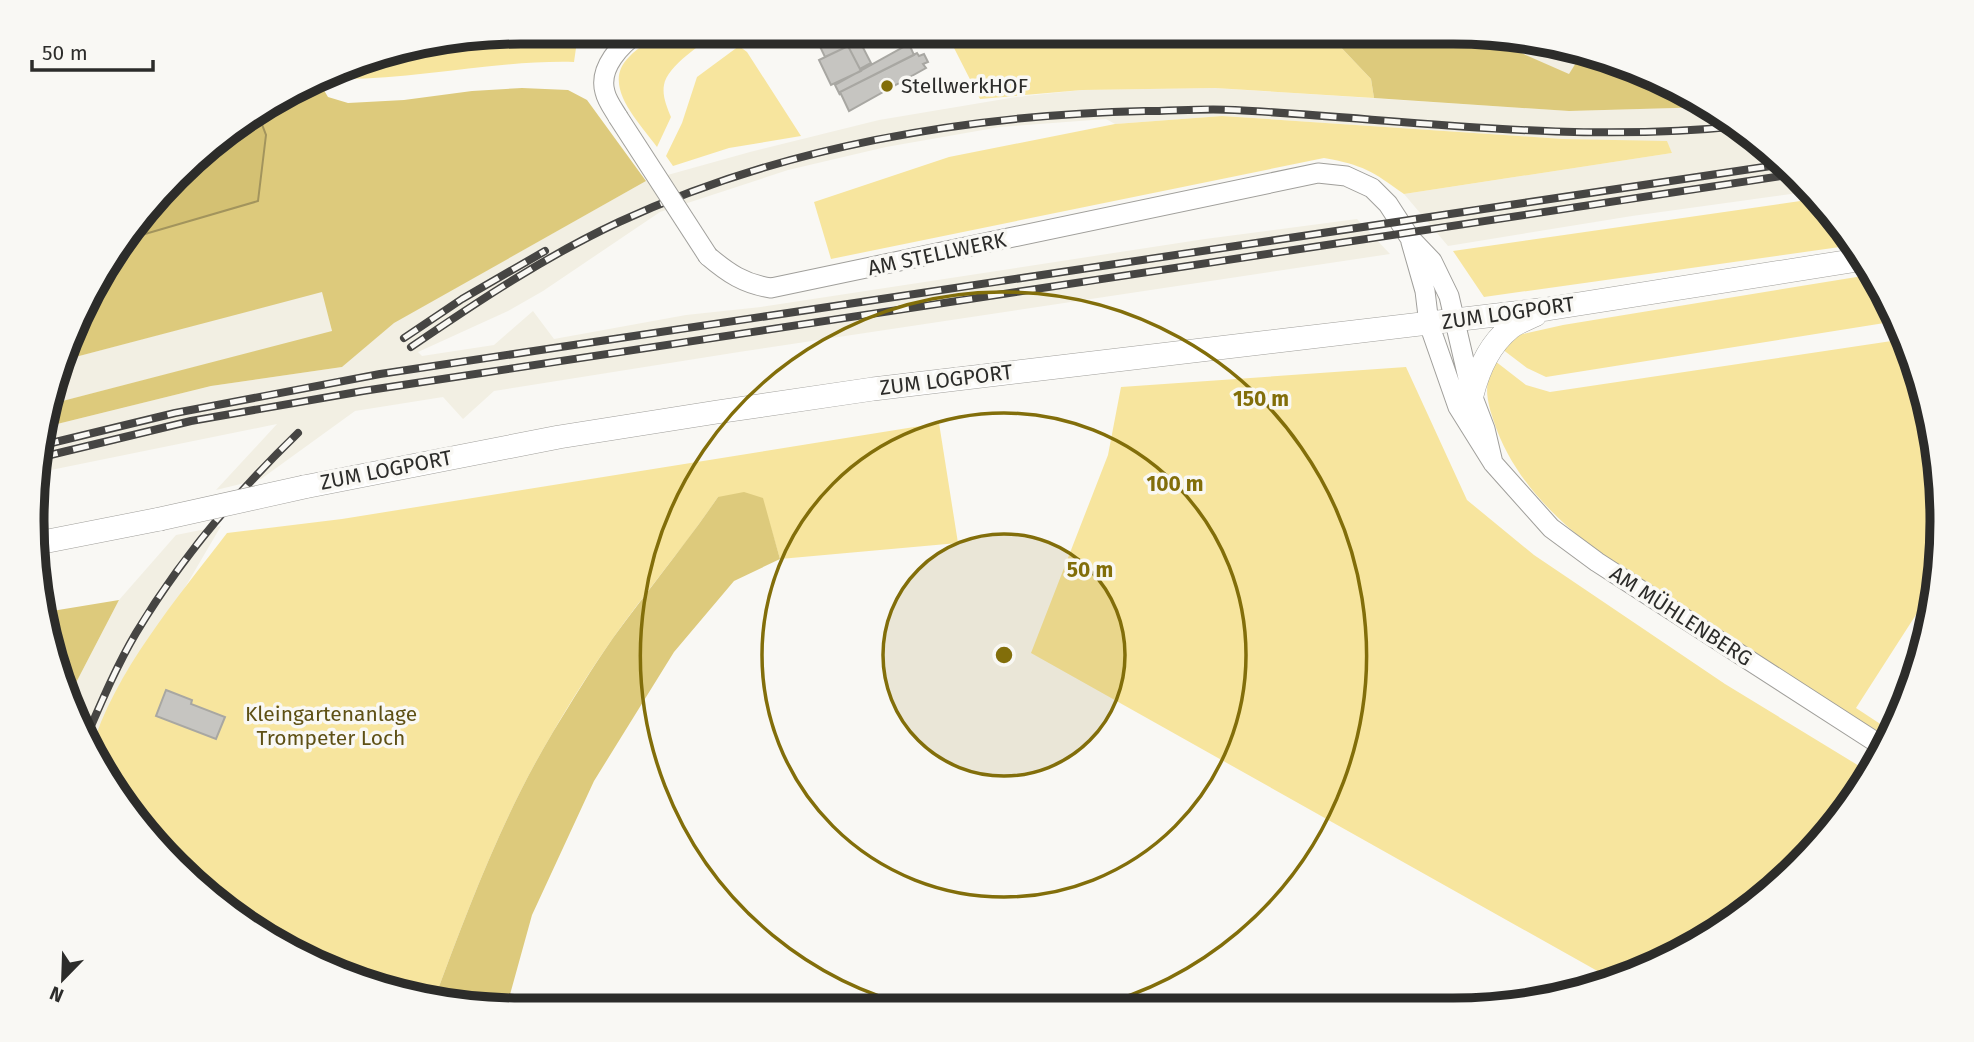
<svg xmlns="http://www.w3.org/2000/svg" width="1974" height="1042" viewBox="0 0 1974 1042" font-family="'Fira Sans',sans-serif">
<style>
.built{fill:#f2efe3}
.green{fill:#f7e59e}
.forest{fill:#ddca7c}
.water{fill:#d4c173;stroke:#a2945d;stroke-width:2}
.building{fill:#c6c5c1;stroke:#a8a7a2;stroke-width:2}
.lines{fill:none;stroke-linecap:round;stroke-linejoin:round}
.tertiary-casing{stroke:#a09f9b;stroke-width:21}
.secondary-casing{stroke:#a09f9b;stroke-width:24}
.tertiary{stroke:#fff;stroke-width:19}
.secondary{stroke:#fff;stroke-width:23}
.rail-casing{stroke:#464543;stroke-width:8}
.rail{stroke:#f9f8f4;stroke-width:5;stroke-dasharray:16;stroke-linecap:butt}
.tertiary-bridge-casing{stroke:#a09f9b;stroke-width:21;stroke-linecap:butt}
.secondary-bridge-casing{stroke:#a09f9b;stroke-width:24;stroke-linecap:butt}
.tertiary-bridge{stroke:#fff;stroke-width:19}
.secondary-bridge{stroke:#fff;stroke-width:23}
.ring{fill:none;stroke:#826e0a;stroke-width:3.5}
.poi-dot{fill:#826e0a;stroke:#f9f8f4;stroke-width:2.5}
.labels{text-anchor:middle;stroke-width:7;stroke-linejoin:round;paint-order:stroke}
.poi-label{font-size:21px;fill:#2c2c2a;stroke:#f9f8f4;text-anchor:start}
.street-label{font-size:21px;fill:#2c2c2a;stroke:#f9f8f4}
.park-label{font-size:21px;fill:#5e5015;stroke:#f9f8f4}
.rim{fill:none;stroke:#2c2c2a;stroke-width:9}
.centre{fill:#826e0a;stroke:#f9f8f4;stroke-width:3.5}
.ring-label{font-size:21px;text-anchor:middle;font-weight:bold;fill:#826e0a;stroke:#f9f8f4;stroke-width:7;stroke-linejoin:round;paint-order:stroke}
</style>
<rect width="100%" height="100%" fill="#f9f8f4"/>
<path class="built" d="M1476 33H1485L1584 50 1569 75Z
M1215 88 1569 111 1710 107 1751 133 1813 191 1632 216 1448 246 1404 194 1672 153 1667 142 1563 139 1222 116 1115 124 1106 119 1000 127 886 147 788 170 660 212 543 291 508 311 418 352 422 356 494 345 533 311 554 339 686 315 761 307 1205 239 1357 219 1390 254 739 352 494 391 463 419 443 397 355 411 261 479 216 490 277 424 41 472 45 427 211 386 342 367 393 323 646 181 750 152 879 120 1016 97 1082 90Z
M323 291 332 332 47 405 48 395 64 360Z
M221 526 180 596 126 673 95 738 91 751 69 709 67 700 119 600 176 535Z"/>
<path class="green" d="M521 32H600L576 48 574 62C497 60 421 79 344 79L339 71 363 58Z
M665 32H719C703 43 667 66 664 85 662 96 667 107 671 117L657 147C640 123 600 85 629 57 638 47 654 39 665 32Z
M941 32H1255L1259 35 1334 40 1371 79 1374 98 1215 88 1082 90 980 99 952 44Z
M739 46 747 52 801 136 729 148 673 166 666 156 682 123 697 77Z
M1222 116 1563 139 1667 141 1672 153 1404 194C1372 171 1363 165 1324 158L831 259 814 202 949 157 1115 124Z
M1821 198 1854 245 1484 297 1453 251Z
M1875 274 1897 321 1546 377 1527 368 1502 349 1518 335 1563 325Z
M1905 339 1917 364 1926 403 1923 409 1928 411 1938 458 1941 553 1937 582 1856 708 1894 733 1889 742C1833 705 1776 668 1720 631 1637 577 1528 523 1494 422 1490 410 1485 395 1488 381 1489 374 1492 367 1495 361L1526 385 1550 392Z
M1406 367 1467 500 1534 555 1725 684 1869 772 1821 843 1725 928 1640 973 1595 985 1601 973 1031 653 1108 455 1121 387Z
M939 423 958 543 780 559 762 498 718 497C685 546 647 590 613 638 592 668 571 701 553 732 502 817 468 909 434 1000L394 994 304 960 175 867 114 793 91 751C113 673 179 596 227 533L342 519Z"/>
<path class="forest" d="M1255 32 1476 33 1569 74 1584 50 1670 82 1710 107 1569 111 1374 98 1371 79 1334 40 1259 35Z
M319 82 328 97 348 103 404 100 472 91 522 88 568 90 587 100 646 181 394 323 342 367 211 386 45 427 47 405 332 331 322 292 64 360 114 249 121 241 266 135 258 114Z
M744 492 763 498 780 559 734 581 674 652 594 781 532 915 506 1009H489L434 1000C468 909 502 817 553 732 572 701 592 668 613 638 648 590 685 545 718 497Z
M119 600 67 700 46 612Z"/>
<path class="water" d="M258 114 266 135 258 201 121 241 223 133Z"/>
<path class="building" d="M813 32H855L871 63 860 69 848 46 825 57Z
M870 32H888L863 47 858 38Z
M909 44 914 55 840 92V95L835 85Z
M848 46 861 71 831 85 819 60Z
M917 53 919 56 924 54 928 62 923 64 926 68 849 111 840 92Z
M166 690 192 700 191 704 225 717 216 739 156 716Z"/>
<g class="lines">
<g class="tertiary-casing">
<path id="tertiary" d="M618 117C614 110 607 101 605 92 598 68 621 44 639 32
M1411 242 1425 291 1429 324 1458 407 1493 463 1551 528 1597 562 1885 748
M708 256C728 273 744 284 771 288L1318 173 1346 176 1372 188 1388 204 1410 238 1432 261 1449 296 1472 395 1485 429 1493 463"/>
</g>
<g class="secondary-casing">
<path id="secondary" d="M1472 395C1478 371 1489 345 1510 328 1517 322 1527 319 1535 315
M304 487 559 437 717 412 873 389 1547 309 1864 259
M33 544 160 519"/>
</g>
<use href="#tertiary" class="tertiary"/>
<use href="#secondary" class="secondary"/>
<g class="rail-casing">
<path id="rail" d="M404 338 462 299 545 251
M411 347C477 302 546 256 619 222 781 147 966 115 1145 111 1175 111 1205 108 1235 110 1403 119 1572 144 1740 126
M43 445 175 413 380 374 1784 164
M42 457 191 421 363 391 1795 174
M85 740C101 703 116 667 136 633 181 558 236 493 298 433"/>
</g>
<use href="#rail" class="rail"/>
<g class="tertiary-bridge-casing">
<path id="tertiary-bridge" d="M618 117 708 256"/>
</g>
<g class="secondary-bridge-casing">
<path id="secondary-bridge" d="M160 519 304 487"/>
</g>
<use href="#tertiary-bridge" class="tertiary-bridge"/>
<use href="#secondary-bridge" class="secondary-bridge"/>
</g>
<circle cx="1004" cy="655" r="121" fill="#826e0a" fill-opacity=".12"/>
<g class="ring">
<circle cx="1004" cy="655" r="121"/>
<circle cx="1004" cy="655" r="242"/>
<path d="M919 1008A363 363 0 1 1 1092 1007"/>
</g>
<circle class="poi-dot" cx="887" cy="86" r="7"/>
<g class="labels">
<g class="poi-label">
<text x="901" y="93">StellwerkHOF</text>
</g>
<g class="street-label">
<text transform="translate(937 254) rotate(-12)" y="7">AM STELLWERK</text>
<text transform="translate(1508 313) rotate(-8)" y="7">ZUM LOGPORT</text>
<text transform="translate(946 380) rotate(-7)" y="7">ZUM LOGPORT</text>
<text transform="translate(386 470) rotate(-11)" y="7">ZUM LOGPORT</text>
<text transform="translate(1681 616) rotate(33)" y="7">AM MÜHLENBERG</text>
</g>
<g class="park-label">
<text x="331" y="721">Kleingartenanlage<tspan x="331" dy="24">Trompeter Loch</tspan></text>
</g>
</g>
<path d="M0 0H1974V1042H0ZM521 44H1453A477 477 0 0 1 1930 521V521A477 477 0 0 1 1453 998H521A477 477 0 0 1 44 521V521A477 477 0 0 1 521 44Z" fill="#f9f8f4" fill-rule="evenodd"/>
<path class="rim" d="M521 44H1453A477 477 0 0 1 1930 521V521A477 477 0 0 1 1453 998H521A477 477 0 0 1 44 521V521A477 477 0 0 1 521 44Z"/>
<circle cx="1004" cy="655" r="10" class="centre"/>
<g class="ring-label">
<text x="1261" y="406">150 m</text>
<text x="1175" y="491">100 m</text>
<text x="1090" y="577">50 m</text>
</g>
<g transform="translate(63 979) rotate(203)" stroke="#f9f8f4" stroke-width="5" paint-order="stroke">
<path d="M0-5L12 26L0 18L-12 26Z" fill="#2c2c2a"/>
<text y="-10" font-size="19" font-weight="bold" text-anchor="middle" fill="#2c2c2a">N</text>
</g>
<path d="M32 60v10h121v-10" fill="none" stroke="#2c2c2a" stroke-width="3.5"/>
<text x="42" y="60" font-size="21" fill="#2c2c2a" stroke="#f9f8f4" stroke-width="5" paint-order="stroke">50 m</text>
</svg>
